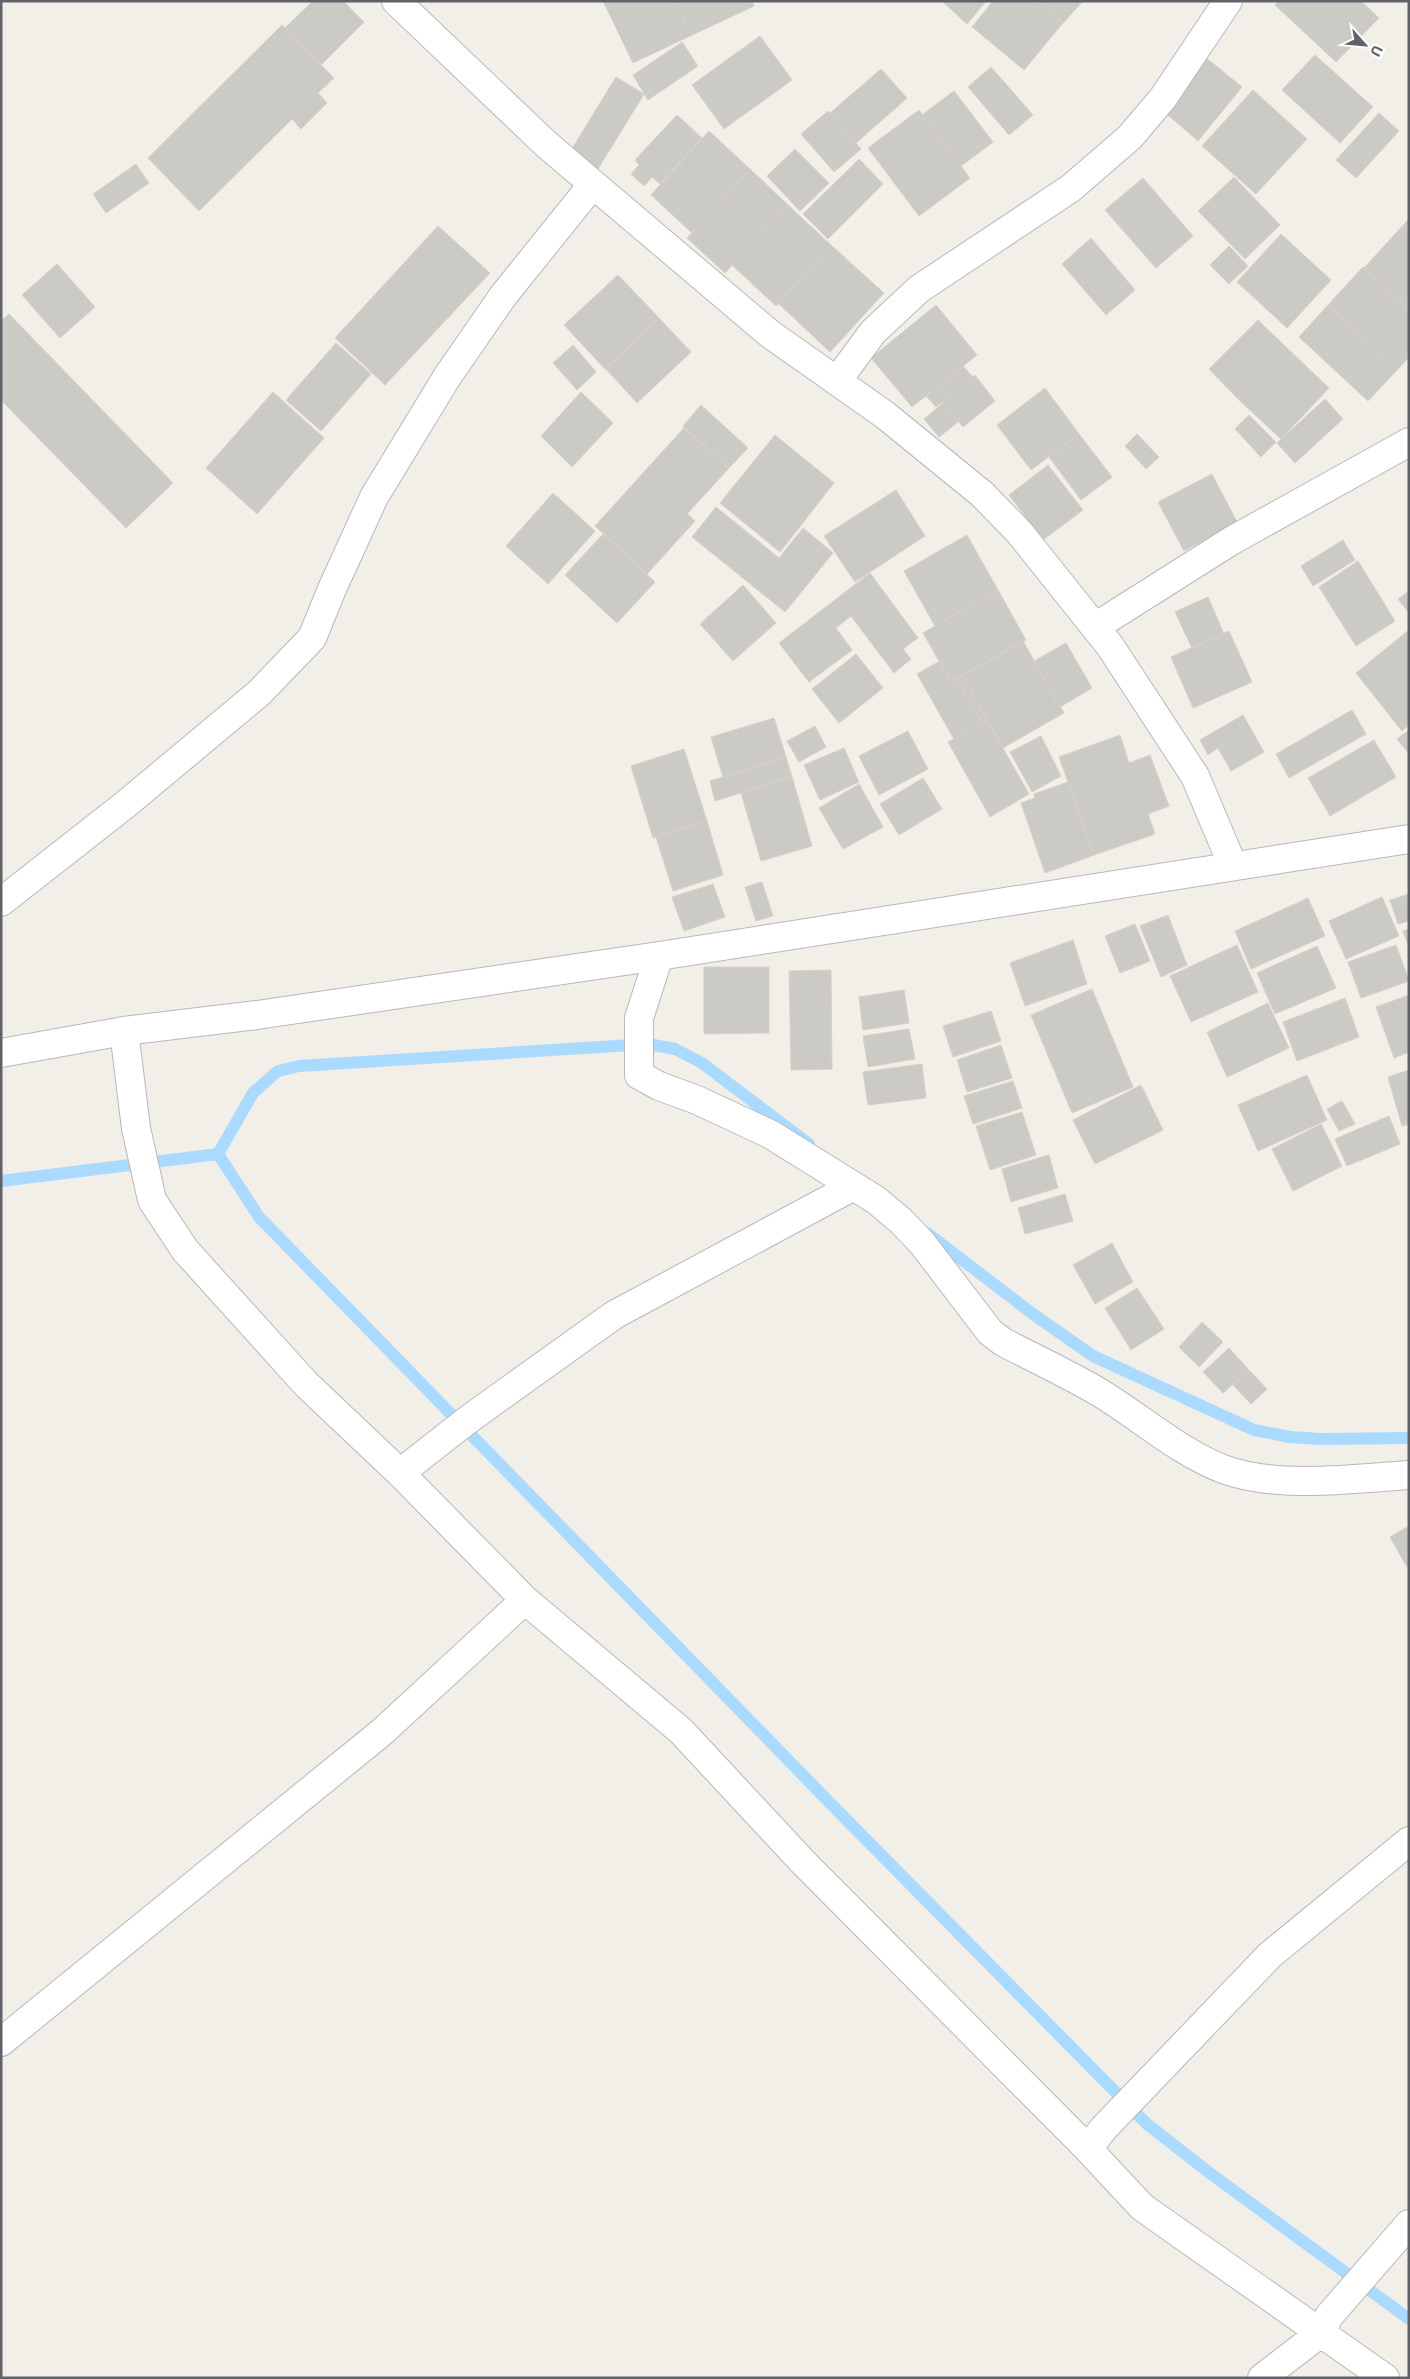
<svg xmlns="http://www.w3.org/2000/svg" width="1410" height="2379" viewBox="0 0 1410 2379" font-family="'Open Sans',sans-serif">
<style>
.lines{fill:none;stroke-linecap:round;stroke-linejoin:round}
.stream{stroke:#aadaff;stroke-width:12}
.building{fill:#cccac5;stroke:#d6d1c6}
.minor-casing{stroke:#b5b8bc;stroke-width:30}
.tertiary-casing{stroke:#b5b8bc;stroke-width:30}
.minor{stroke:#fff;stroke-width:28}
.tertiary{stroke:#fff;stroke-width:28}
</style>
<rect width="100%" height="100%" fill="#f1efe8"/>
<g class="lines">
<path class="stream" d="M218 1154 259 1217 830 1803 1147 2124 1211 2174 1409 2319
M218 1154 253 1093 278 1071 299 1066 648 1044 675 1049 702 1063 809 1144
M1 1181 218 1154
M927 1233 1033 1314 1093 1356 1254 1430 1290 1437 1321 1439 1409 1438"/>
</g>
<path class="building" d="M313 1H343L364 22 321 65 285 28Z
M603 1H676L692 35 633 63Z
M676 1H752L754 6 692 35Z
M942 1H986L967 24Z
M993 1H1037L1063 23 1024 70 972 27Z
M1037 1H1083L1063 23Z
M1279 1H1361L1379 18 1336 62 1275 5Z
M282 25 334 78 318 93 327 103 301 129 292 119 199 211 148 158Z
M760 36 792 80 724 129 692 85Z
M682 42 698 66 648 100 633 75Z
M1315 55 1373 107 1340 143 1282 90Z
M1204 56 1242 87 1198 141 1160 108Z
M991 67 1033 115 1009 135 968 87Z
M881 69 907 98 856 143 830 113Z
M616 77 644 94 598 169 570 152Z
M1253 90 1307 139 1256 194 1202 146Z
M954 91 993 142 961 166 922 115Z
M919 110 970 178 919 216 868 148Z
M828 111 861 149 834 172 801 134Z
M1379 113 1399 131 1356 178 1336 160Z
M677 115 702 138 660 184 652 177 644 186 631 174 639 165 635 160Z
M709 131 750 169 692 233 651 195Z
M795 149 829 183 800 211 767 176Z
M859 159 883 184 828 239 803 214Z
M136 164 149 183 106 213 93 194Z
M750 169 788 205 725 273 687 238Z
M1234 177 1280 225 1245 259 1198 211Z
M1143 178 1193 236 1156 268 1105 210Z
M788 205 831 245 776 306 732 265Z
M1408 220 1409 221V310L1364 268Z
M438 226 490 273 385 385 335 338Z
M1281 234 1331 280 1287 328 1237 282Z
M1091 238 1135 290 1106 315 1062 264Z
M831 245 884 293 830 352 778 303Z
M1229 246 1248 266 1229 284 1210 265Z
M57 264 95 307 60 338 22 295Z
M1363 267 1409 310V357L1398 369 1328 305Z
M618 275 659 318 605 369 564 325Z
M936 305 977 355 912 407 871 358Z
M1328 305 1398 369 1368 401 1299 337Z
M9 314 173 483 126 528 1 400V321Z
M659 318 691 352 637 403 606 369Z
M1258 320 1287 348 1238 399 1209 369Z
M336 343 371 374 321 431 286 400Z
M573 345 596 372 577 390 553 363Z
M1287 348 1329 388 1281 439 1238 399Z
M963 366 973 377 936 407 926 396Z
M975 375 995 401 963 427 942 402Z
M1045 388 1079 434 1031 470 997 425Z
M273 392 324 438 257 514 206 468Z
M581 392 613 423 572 467 541 436Z
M1325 399 1343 419 1295 463 1277 443Z
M943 403 958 422 939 437 924 419Z
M701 405 748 448 729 468 683 426Z
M1249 415 1276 442 1261 457 1235 429Z
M684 428 729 468 687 514 643 473Z
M1079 434 1112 477 1081 500 1049 457Z
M1137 434 1159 457 1146 469 1125 446Z
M775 435 834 483 780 552 720 503Z
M1048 465 1083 510 1043 540 1009 495Z
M643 473 695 521 647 574 595 526Z
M1212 474 1237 522 1184 551 1158 502Z
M896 490 925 536 855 582 824 536Z
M553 493 595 531 548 584 506 546Z
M716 507 779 558 803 528 833 553 785 612 692 537Z
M603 534 655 582 617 623 565 575Z
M967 535 998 590 935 626 904 571Z
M1343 540 1355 560 1313 586 1301 566Z
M1358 561 1395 621 1356 646 1319 587Z
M870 573 918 638 903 649 911 659 894 673 851 616 836 628 852 650 809 682 779 643Z
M743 585 776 623 733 661 700 624Z
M998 590 1026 640 951 682 923 633Z
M1409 591V613L1398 599Z
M1208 597 1224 634 1192 648 1175 612Z
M1409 630V725L1402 731 1356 673Z
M1229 631 1252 682 1193 708 1171 657Z
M1023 641 1064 713 1003 748 962 675Z
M1066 643 1092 688 1060 707 1034 661Z
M856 654 883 688 839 723 812 689Z
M940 661 951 682 957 678 982 723 954 739 917 674Z
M962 675 987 720 982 723 957 678Z
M1352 710 1366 734 1289 778 1276 754Z
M1243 715 1264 752 1231 771 1218 748 1208 755 1200 740Z
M774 718 786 757 723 777 711 737Z
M987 720 1029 794 990 817 948 742Z
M815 726 826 747 799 762 787 741Z
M1409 730V754L1397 739Z
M908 731 928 769 879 795 859 756Z
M1120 735 1129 763 1150 755 1169 806 1148 814 1155 834 1094 855 1059 757Z
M1041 736 1061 776 1032 792 1010 752Z
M1374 740 1396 777 1330 816 1308 778Z
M844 748 859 782 820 800 804 765Z
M684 749 707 821 653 838 631 766Z
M786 757 792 777 715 801 710 781Z
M792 777 812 846 761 861 741 793Z
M923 778 942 809 899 835 880 804Z
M1068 782 1094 855 1045 873 1021 803 1035 798 1034 794Z
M859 784 883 827 843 849 819 808Z
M707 821 723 875 673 891 656 837Z
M762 882 773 916 756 921 745 887Z
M713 884 725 917 684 931 672 897Z
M1409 894V921L1398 924 1390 900Z
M1382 897 1399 936 1346 959 1329 921Z
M1308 898 1325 936 1251 969 1235 931Z
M1168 915 1187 965 1161 977 1140 926Z
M1135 924 1150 961 1120 973 1105 936Z
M1409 929V948L1403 931Z
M1073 940 1087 984 1025 1006 1010 963Z
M1237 945 1258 992 1191 1022 1170 976Z
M1396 945 1409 981 1361 998 1348 962Z
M1317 946 1336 988 1275 1014 1257 973Z
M704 967H769V1033L704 1034Z
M831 970 832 1069 791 1070 789 971Z
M1092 989 1133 1087 1072 1113 1031 1015Z
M904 990 909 1023 863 1030 859 997Z
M1409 995V1052L1394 1058 1376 1007Z
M1345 998 1359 1037 1297 1061 1283 1022Z
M1268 1003 1289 1048 1227 1077 1207 1032Z
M991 1011 1001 1041 953 1057 943 1026Z
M909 1029 915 1059 868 1067 863 1036Z
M1001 1045 1012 1078 967 1092 957 1060Z
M922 1064 926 1098 868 1105 863 1072Z
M1409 1070V1124L1402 1126 1388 1077Z
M1307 1075 1327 1120 1258 1151 1238 1105Z
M1013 1081 1022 1108 973 1124 964 1096Z
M1141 1085 1163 1130 1095 1164 1073 1120Z
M1342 1101 1355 1124 1339 1131 1327 1109Z
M1022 1112 1036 1155 990 1170 976 1126Z
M1389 1116 1400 1144 1347 1166 1335 1139Z
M1321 1124 1342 1166 1293 1191 1272 1149Z
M1049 1155 1058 1188 1011 1202 1002 1169Z
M1065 1194 1073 1221 1025 1234 1018 1208Z
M1112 1243 1133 1282 1095 1304 1073 1265Z
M1137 1288 1164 1329 1131 1350 1105 1308Z
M1202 1322 1223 1342 1199 1367 1179 1347Z
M1229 1348 1249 1370 1223 1393 1203 1372Z
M1249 1370 1267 1389 1251 1404 1233 1385Z
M1409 1526V1566L1407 1567 1390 1537Z"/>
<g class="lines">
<g class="minor-casing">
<path id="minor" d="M396 1 546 144 593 184 770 334 885 415 982 494 1019 532 1110 646 1195 776 1233 866
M837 381 873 332 919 289 1071 188 1130 137 1163 98 1228 1
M1095 627 1231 541 1409 442
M1 902 126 804 259 693 312 638 332 589 374 497 447 377 503 296 593 184
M659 956 639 1018V1075L659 1086 697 1100 770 1134 876 1200 901 1221 922 1243 990 1332 1003 1342C1034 1358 1066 1373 1097 1391 1139 1416 1177 1451 1223 1469 1276 1489 1353 1479 1409 1475
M124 1031 136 1128 152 1200 185 1250 306 1384 400 1473 525 1600 681 1731 802 1861 1088 2149 1142 2207 1385 2378
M400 1473 469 1419 614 1315 852 1187
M1 2042 382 1732 525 1600
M1088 2149 1103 2129 1270 1955 1409 1841
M1262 2378 1322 2332 1329 2316 1409 2224"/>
</g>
<g class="tertiary-casing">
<path id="tertiary" d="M1 1053 124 1031 257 1015 659 956 1409 839"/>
</g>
<use href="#minor" class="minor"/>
<use href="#tertiary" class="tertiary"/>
</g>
<rect width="1410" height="2379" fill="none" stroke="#5f6368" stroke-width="5"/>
<g transform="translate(1365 45) rotate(117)" stroke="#ffffff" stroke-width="4" paint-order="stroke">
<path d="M0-4L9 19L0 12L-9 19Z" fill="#5f6368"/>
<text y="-8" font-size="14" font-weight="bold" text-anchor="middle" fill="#5f6368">U</text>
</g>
</svg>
